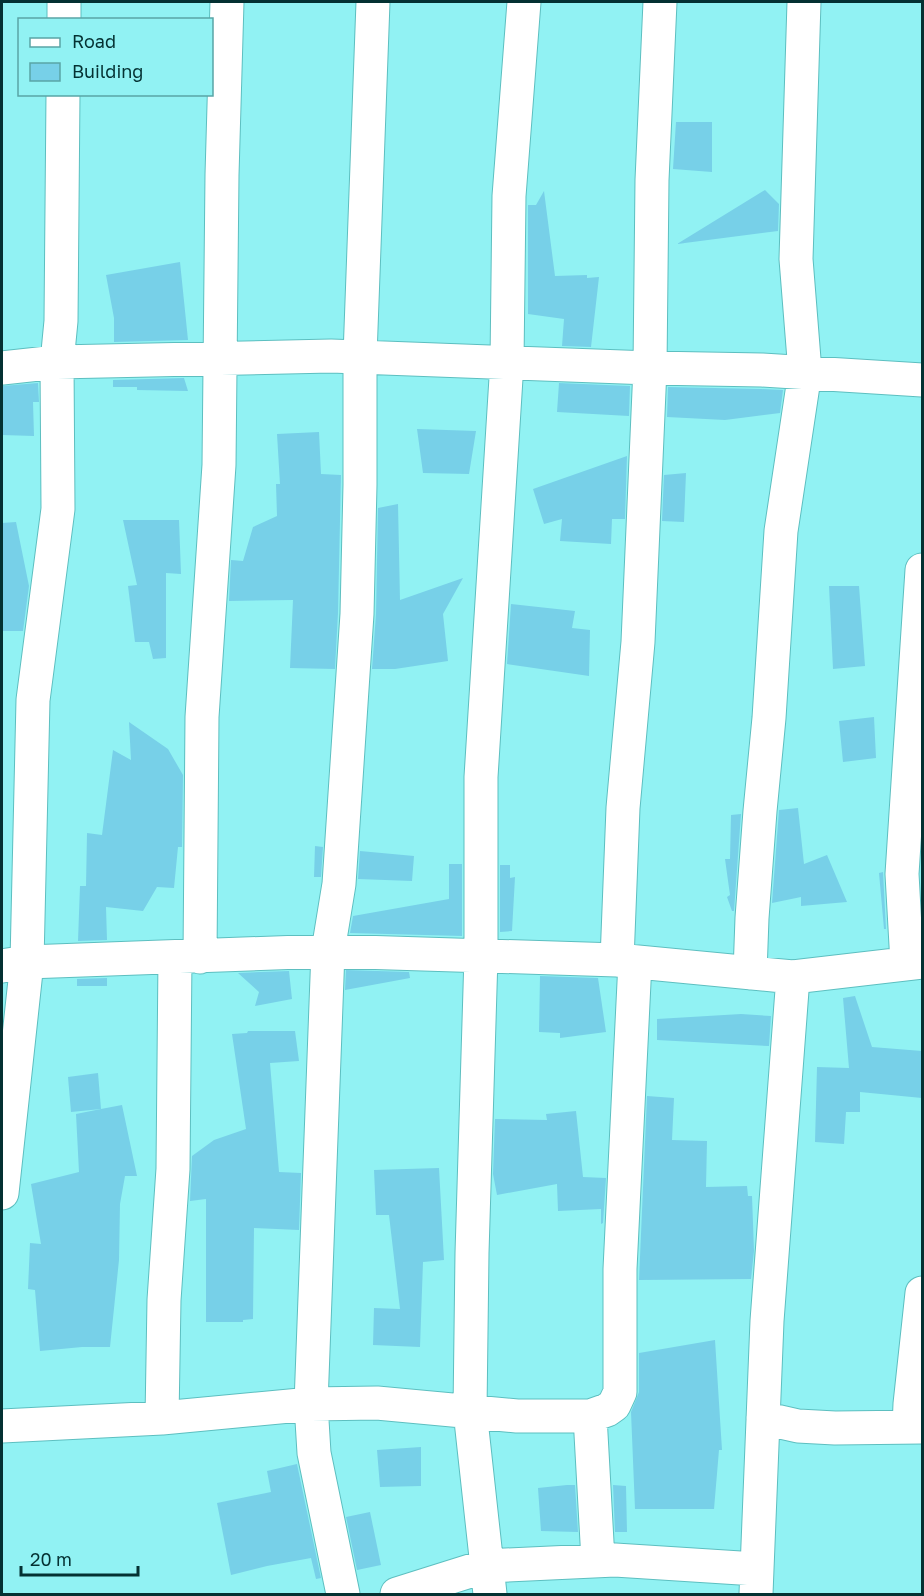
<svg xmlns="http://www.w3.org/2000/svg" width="924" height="1596" viewBox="0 0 924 1596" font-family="'Golos Text',sans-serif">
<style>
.building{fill:#77d0e8}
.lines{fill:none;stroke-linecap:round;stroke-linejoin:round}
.minor-casing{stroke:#5dbfc0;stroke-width:35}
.minor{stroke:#fff;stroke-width:33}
</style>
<rect width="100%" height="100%" fill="#91f2f3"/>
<path class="building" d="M676 122H712V172L673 169Z
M765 190 779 204 778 231 677 244Z
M544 191 555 276 587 275V278L599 277 591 347 562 346 564 319 528 314V205H536Z
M180 262 188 340 114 342V318L106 275Z
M184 378 188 391 137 390V387H113V380Z
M38 383 39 402H33L34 436 2 435V386Z
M559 383 630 386 629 416 557 412Z
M668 387 761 389 783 390 780 413 725 420 667 417Z
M417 429 476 431 469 474 423 473Z
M319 432 321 474 341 475 338 613 335 669 290 668 293 600 229 601 231 560 243 561 253 527 277 516 276 484H280L277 434Z
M627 456 625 519H612L611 544 560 541 562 519 544 524 533 489Z
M686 473 684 522 662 521 664 475Z
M398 504 400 600 463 578 443 614 448 661 395 669H372L376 614 378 508Z
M123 520H179L181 574 166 573V658L153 659 149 642H135L128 586 137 585Z
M16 522 29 586 23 631H2V523Z
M829 586H859L865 666 833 669Z
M511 604 575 611 572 628 590 630 589 676 507 664Z
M874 717 876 758 843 762 839 721Z
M129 722 168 749 183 775 182 847H178L174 888 157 887 143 911 106 907 107 940 78 941 80 886H86L87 833 102 835 113 750 131 760Z
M798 808 804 864 827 855 847 902 801 906V897L772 903 779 810Z
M741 814 734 911H732L727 897 730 895 725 859H730L731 815Z
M315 846 323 847 321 877H314Z
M360 851 414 856 412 881 358 879Z
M449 864H462V936L350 933 353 916 449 899Z
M500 865H510V878L515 877 512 931 500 932Z
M883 872 886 929H884L879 873Z
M346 970 409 972 410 978 345 990Z
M289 971 292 999 255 1006 259 992 238 973Z
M540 976 598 978 606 1032 560 1038V1033L539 1032Z
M107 978V986H77V979Z
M855 996 872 1047 922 1051V1098L860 1092V1112H846L844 1144 815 1142 817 1067 849 1068 843 998Z
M741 1014 771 1016 769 1046 657 1040V1019Z
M248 1031H295L299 1061 270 1063 279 1172 301 1173 299 1230 254 1228 253 1319 243 1320V1322H206V1199L190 1201 192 1156 214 1140 246 1129 232 1034 247 1033Z
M98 1073 101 1109 122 1105 137 1176H125L120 1204 119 1260 110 1347H82L40 1351 35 1290 28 1289 30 1243 41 1244 31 1184 79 1172 76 1114 101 1109 71 1112 68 1077Z
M647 1096 674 1098 672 1140 707 1141 706 1187 747 1186 748 1196H752L754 1251 751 1279 639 1280Z
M576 1111 583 1177 606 1178 603 1223 601 1224V1209L558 1211 557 1184 497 1195 493 1174 495 1119 547 1120 546 1114Z
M439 1168 444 1260 423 1262 420 1347 373 1345 374 1308 400 1309 389 1215H376L374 1170Z
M715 1340 722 1450H719L714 1509H635L631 1412 639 1392V1353Z
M421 1447V1486L380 1487 377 1450Z
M297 1464 321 1578 316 1579 311 1558 267 1566 231 1575 217 1503 271 1492 267 1471Z
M567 1485H575L578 1532 541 1531 538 1488Z
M613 1485 626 1486 627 1532H615Z
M370 1512 381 1565 357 1570 346 1517Z"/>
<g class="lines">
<g class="minor-casing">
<path id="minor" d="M64 20V2
M2 368 57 362 331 356 650 368 762 370 922 380
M200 957 202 717 219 465 222 175 227 2
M617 960 623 808 638 642 650 368 652 180 660 2
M907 963 902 874 922 570
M2 966 27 962 328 951 617 960 793 977 922 962
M750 973 752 918 760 811 769 718 781 531 805 372 796 259 804 2
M2 1193 27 962 33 700 58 509 57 362 61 321 63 94
M590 1416 598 1560
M162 1418 164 1300 173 1169 175 957
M763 1418 798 1426 835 1428 922 1427
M2 1426 162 1418 311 1404 377 1403 517 1416H590L607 1410 614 1405 620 1392V1269L635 962
M909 1427 910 1404 922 1293
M343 1594 314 1453 311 1404 328 951 339 884 357 614 360 485V356L373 2
M397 1594 486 1566 615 1560 756 1569
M490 1594 470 1411 472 1253 481 956V777L507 362 509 196 524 2
M756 1594 767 1321 793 977"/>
</g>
<use href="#minor" class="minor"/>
</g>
<rect width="924" height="1596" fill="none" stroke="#043132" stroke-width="6"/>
<rect x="18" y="18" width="195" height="78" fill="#91f2f3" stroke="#59a5a6" stroke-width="1.5"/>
<rect x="30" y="38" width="30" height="9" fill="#ffffff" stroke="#59a5a6" stroke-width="1.5"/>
<text x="72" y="48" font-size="18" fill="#043132">Road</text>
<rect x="30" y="63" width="30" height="18" fill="#77d0e8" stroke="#59a5a6" stroke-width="1.5"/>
<text x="72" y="78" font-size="18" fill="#043132">Building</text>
<path d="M21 1566v9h117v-9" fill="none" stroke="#043132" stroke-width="3"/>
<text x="30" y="1566" font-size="18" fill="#043132" stroke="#91f2f3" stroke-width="4.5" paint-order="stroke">20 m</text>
</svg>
